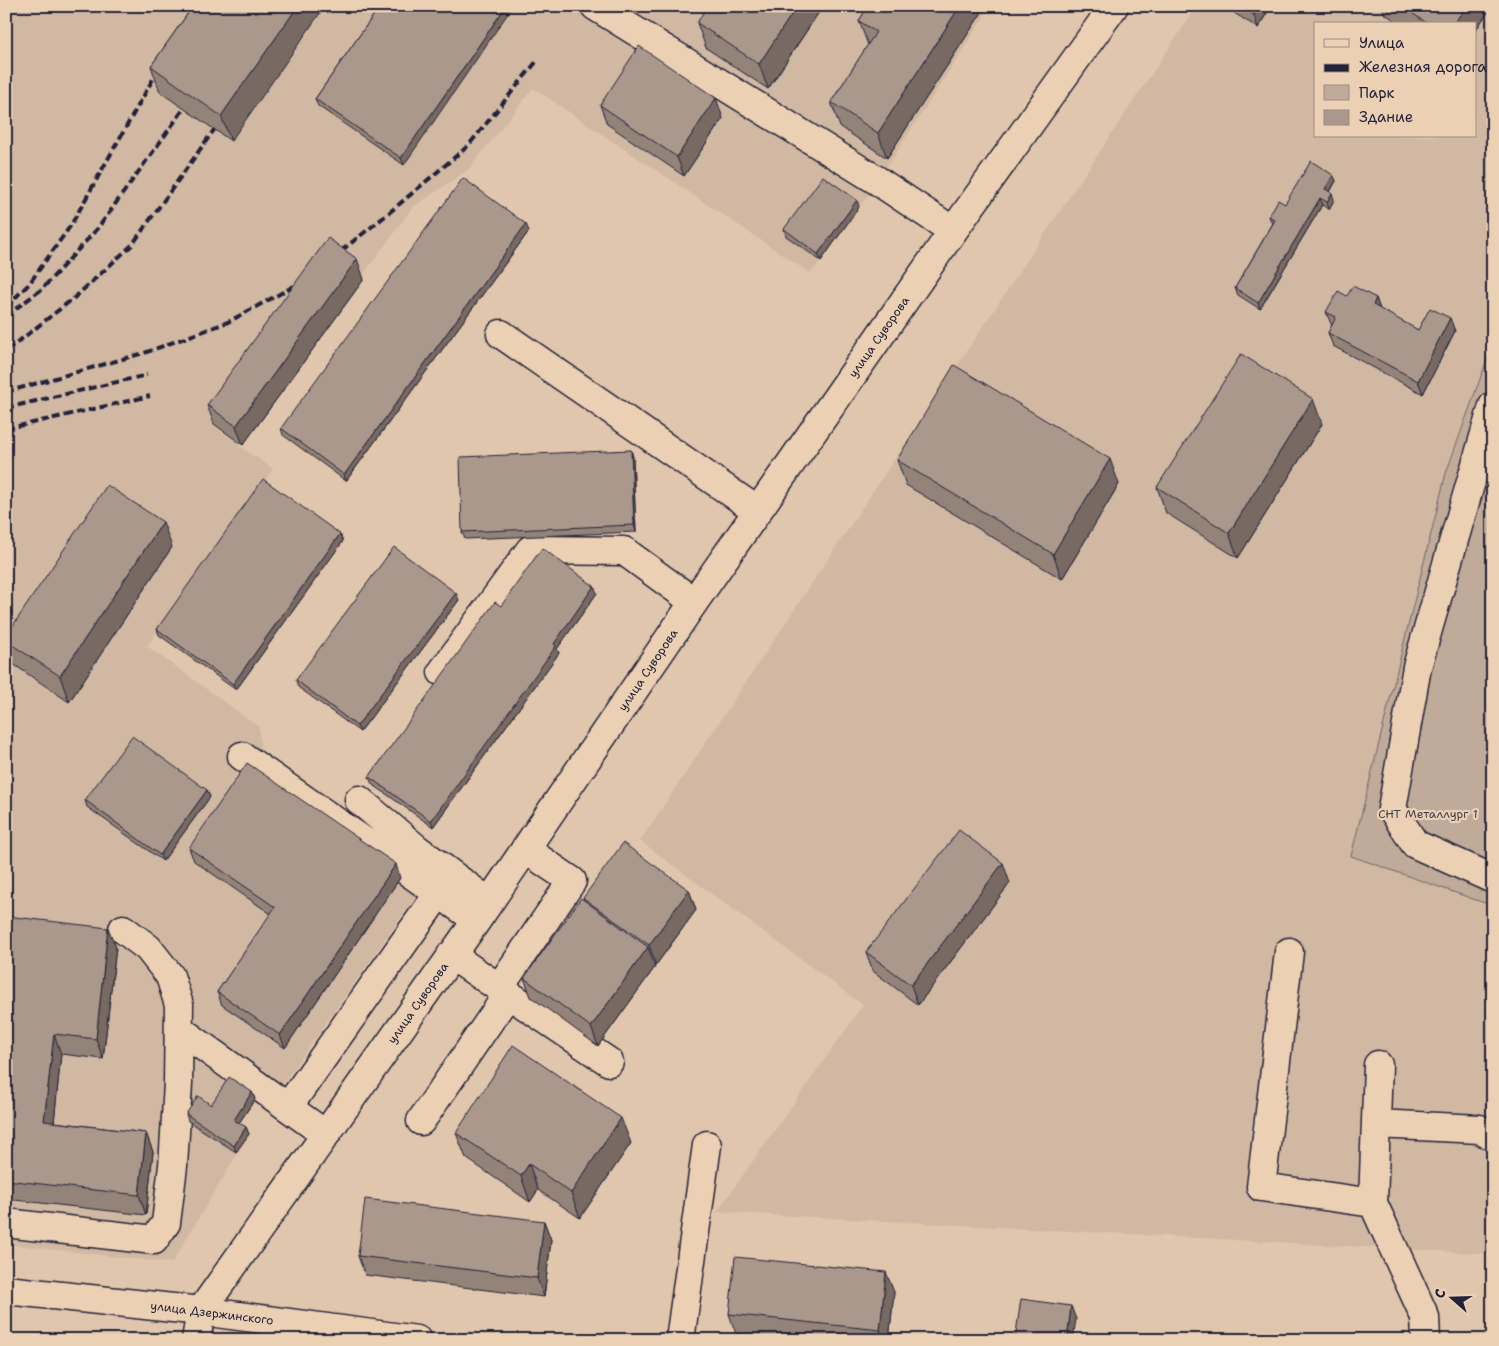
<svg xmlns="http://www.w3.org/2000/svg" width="1499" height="1346" viewBox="0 0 1499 1346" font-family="'Shantell Sans',sans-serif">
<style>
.built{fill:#d0b8a2;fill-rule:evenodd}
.green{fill:#c0aa99;stroke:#71666a}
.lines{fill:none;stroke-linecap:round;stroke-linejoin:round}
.minor-casing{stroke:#22223b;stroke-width:31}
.major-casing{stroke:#22223b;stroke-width:31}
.minor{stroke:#ecd0b3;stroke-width:28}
.major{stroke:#ecd0b3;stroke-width:28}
.rail{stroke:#22223b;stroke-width:4;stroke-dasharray:8 4;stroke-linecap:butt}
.wall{fill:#938378;stroke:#22223b}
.shaded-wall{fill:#786a62;stroke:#22223b}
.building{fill:#ab988c;stroke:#22223b}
.labels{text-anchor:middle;stroke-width:4.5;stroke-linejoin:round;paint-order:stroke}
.street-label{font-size:12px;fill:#22223b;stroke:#ecd0b3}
.park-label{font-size:12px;fill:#423d4e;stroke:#ecd0b3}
</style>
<rect width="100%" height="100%" fill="#e0c6ac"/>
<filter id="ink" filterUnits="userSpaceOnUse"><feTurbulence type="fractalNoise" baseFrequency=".02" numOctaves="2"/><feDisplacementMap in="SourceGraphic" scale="10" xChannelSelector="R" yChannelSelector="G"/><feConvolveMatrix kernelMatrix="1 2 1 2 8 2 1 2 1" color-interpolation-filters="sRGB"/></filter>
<g filter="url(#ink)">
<path class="built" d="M6 6H991L878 181 821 261 810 273 533 88 469 169 412 208 238 445 273 469 147 646 259 727 261 756 417 895 282 1085 271 1076 255 1099 237 1126 249 1134 172 1263 6 1244Z
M1197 6H1493V343L1446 473 1352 856 1493 906V1254L717 1212 863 1005 640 841ZM1315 24H1475V136H1315Z"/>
<path class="green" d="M1493 343V906L1351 856 1446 473Z"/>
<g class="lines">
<g class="minor-casing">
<path id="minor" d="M595 6 878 181 953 231
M501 334 758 511
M1493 406 1417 667 1392 809 1415 844 1493 879
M442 672 530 550 624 551 694 602
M242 756 477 920
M359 800 417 849 489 902
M1289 952 1261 1187 1373 1203
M499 988 572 881 525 849
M508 994 609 1062
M179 1029 325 1134
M1378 1065 1373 1203 1425 1317 1426 1340
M288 1107 439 893
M421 1121 508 994 451 955
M1376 1124 1480 1129 1493 1137
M6 1223 154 1240 166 1223 173 1166 178 1084 179 1005 170 976 148 948 123 929
M196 1340 201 1311 477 920 694 602 953 231 1114 6
M680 1340 707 1145"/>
</g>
<g class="major-casing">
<path id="major" d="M6 1290 201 1311 417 1340"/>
</g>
<use href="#minor" class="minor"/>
<use href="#major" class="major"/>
<path class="rail" d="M332 258 384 217 468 146 537 61
M6 307 29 284 71 225 162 63
M6 316 42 289 98 228 191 99
M6 349 14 345 74 298 132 245 221 120
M6 392 144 353 228 322 296 285 304 279
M6 408 147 375
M6 429 150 396"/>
</g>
<path class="wall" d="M193 6 231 141 160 92 151 66Z
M380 6 404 165 318 106 315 99Z
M823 6 768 89 706 48 697 23Z
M868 6H986L887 158 840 127 831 102 868 45 859 21Z
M1223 6H1271L1258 28Z
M1382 6H1492L1475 31V24H1400L1384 13Z
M600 105 723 118 684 176 607 124Z
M1333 175 1336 181 1330 192 1334 200 1329 209 1322 205 1260 309 1238 295 1235 288 1273 223 1271 222 1269 216 1285 204Z
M859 207 821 261 786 236 784 229Z
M529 231 346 481 283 435 281 428Z
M364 279 243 445 214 424 207 405Z
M1347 296 1376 298 1380 310 1418 330 1455 331 1423 394 1333 346 1328 333 1332 326 1326 312Z
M1322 424 1238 558 1166 513 1157 487Z
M631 450 633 457 636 532 465 539 462 532Z
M897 460 1119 484 1062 579 906 485Z
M340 534 343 541 236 690 159 635 157 629Z
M172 547 69 702 13 664 6 646V636Z
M597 593 557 649 559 653 433 827 372 784 369 777 501 606Z
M459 600 360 732 298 687 296 680Z
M207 790 210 797 163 861 87 807 85 800Z
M189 848 400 878 285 1048 222 1005 217 992 271 914 194 861Z
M1010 883 918 1005 873 971 866 952Z
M689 890 696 910 656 965 654 964 655 967 598 1046 531 997 524 978 584 900 583 898Z
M6 916 116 947 103 1059 61 1054 54 1122 146 1133 153 1152 146 1215 6 1199Z
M252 1092 255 1099 239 1123 246 1127 249 1134 236 1152 188 1121 186 1114 211 1105Z
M456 1133 631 1143 580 1218 538 1190 530 1202 466 1158Z
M544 1221 551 1240 544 1297 365 1275 358 1256Z
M894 1292 889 1340H793L736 1334 729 1314Z"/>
<path class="shaded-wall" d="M298 6H325L231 141 221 116Z
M506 6H513L404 165 401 158Z
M797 6H823L768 89 759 64Z
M960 6H986L887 158 878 133Z
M1258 6H1271L1258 28 1254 15Z
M1466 6H1492L1475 31V24H1454Z
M716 98 723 118 684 176 677 157Z
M1333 175 1336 181 1327 196 1325 189Z
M1332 193 1334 200 1329 209 1327 202Z
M1320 198 1322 205 1260 309 1258 303Z
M857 200 859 207 821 261 818 254Z
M526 224 529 231 346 481 344 475Z
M357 259 364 279 243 445 236 426Z
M1376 298 1381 312 1373 305Z
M1450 318 1455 331 1423 394 1418 381Z
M1313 399 1322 424 1238 558 1229 533Z
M631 450 633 457 636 532 634 525Z
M1110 459 1119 484 1062 579 1053 554Z
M163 522 172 547 69 702 60 676Z
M340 534 343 541 236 690 233 684Z
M594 586 597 593 557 649 559 653 433 827 431 821Z
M456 593 459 600 360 732 357 726Z
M207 790 210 797 163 861 160 855Z
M1003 863 1010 883 918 1005 911 985Z
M396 864 400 878 285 1048 280 1035Z
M689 890 696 910 656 965 649 945Z
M108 928 116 947 103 1059 96 1039Z
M648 947 655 967 598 1046 591 1027Z
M54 1034 61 1054 52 1141 44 1121Z
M252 1092 255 1099 237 1126 234 1120Z
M621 1118 631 1143 580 1218 571 1193Z
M246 1127 249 1134 236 1152 234 1146Z
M146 1133 153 1152 146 1215 139 1195Z
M529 1164 538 1190 530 1202 521 1176Z
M544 1221 551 1240 544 1297 537 1278Z
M886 1272 894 1292 889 1340H884L880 1330Z
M1071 1306 1076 1319 1073 1340H1067Z"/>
<path class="building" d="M193 6H298L221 116 151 66Z
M380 6H506L401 158 315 99Z
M707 6H797L759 64 697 23Z
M868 6H960L878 133 831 102 876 32 859 21Z
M1240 6H1258L1254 15Z
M1402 6H1466L1454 24H1428Z
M639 46 716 98 677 157 600 105Z
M1311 161 1333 175 1325 189 1332 193 1327 202 1320 198 1258 303 1235 288 1275 220 1269 216 1278 200 1285 204Z
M823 176 857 200 818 254 784 229Z
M463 178 526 224 344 475 281 428Z
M328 238 357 259 236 426 207 405Z
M1353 286 1376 298 1373 305 1418 330 1430 308 1450 318 1418 381 1328 333 1336 317 1326 312 1338 291 1347 296Z
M1241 354 1313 399 1229 533 1157 487Z
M954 365 1110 459 1053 554 897 460Z
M631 450 634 525 462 532 460 457Z
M263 479 340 534 233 684 157 629Z
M107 485 163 522 60 676 6 641V636Z
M394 547 456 593 357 726 296 680Z
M542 548 594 586 554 644 556 646 431 821 369 777 495 602 501 606Z
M132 736 207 790 160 855 85 800Z
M247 763 396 864 280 1035 217 992 275 907 189 848Z
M959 830 1003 863 911 985 866 952Z
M623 843 689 890 649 945 583 898Z
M581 898 648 947 591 1027 524 978Z
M6 916 108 928 96 1039 54 1034 44 1121 146 1133 139 1195 6 1180Z
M513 1045 621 1118 571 1193 529 1164 521 1176 456 1133Z
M229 1077 252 1092 234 1120 246 1127 234 1146 186 1114 198 1096 211 1105Z
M365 1199 544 1221 537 1278 358 1256Z
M735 1257 886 1272 880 1330 729 1314Z
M1021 1299 1071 1306 1067 1340H1015Z"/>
</g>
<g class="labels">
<g class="street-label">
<text transform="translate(879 337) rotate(-55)" y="4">улица Суворова</text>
<text transform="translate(648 670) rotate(-56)" y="4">улица Суворова</text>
<text transform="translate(418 1003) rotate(-55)" y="4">улица Суворова</text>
<text transform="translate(212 1313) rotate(7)" y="4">улица Дзержинского</text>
</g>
<g class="park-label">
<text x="1428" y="818">СНТ Металлург 1</text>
</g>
</g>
<rect width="1499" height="1346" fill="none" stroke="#ecd0b3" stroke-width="25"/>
<rect x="12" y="12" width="1474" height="1321" fill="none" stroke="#22223b" stroke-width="2" filter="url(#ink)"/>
<rect x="1314" y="22" width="162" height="115" fill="#ecd0b3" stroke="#9b8a83"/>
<rect x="1324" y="39" width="25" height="8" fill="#ecd0b3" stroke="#9b8a83"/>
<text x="1359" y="48" font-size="15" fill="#22223b">Улица</text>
<rect x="1324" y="64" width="25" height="8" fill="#22223b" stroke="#9b8a83"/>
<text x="1359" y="72" font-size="15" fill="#22223b">Железная дорога</text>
<rect x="1324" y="85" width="25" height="15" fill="#c0aa99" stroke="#9b8a83"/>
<text x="1359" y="98" font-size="15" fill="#22223b">Парк</text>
<rect x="1324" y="110" width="25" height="15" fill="#ab988c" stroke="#9b8a83"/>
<text x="1359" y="122" font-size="15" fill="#22223b">Здание</text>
<g transform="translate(1452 1298) rotate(290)" stroke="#ecd0b3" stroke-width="4" paint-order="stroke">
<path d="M0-4L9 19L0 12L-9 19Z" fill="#22223b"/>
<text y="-8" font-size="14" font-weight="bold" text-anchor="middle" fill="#22223b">С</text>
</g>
</svg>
